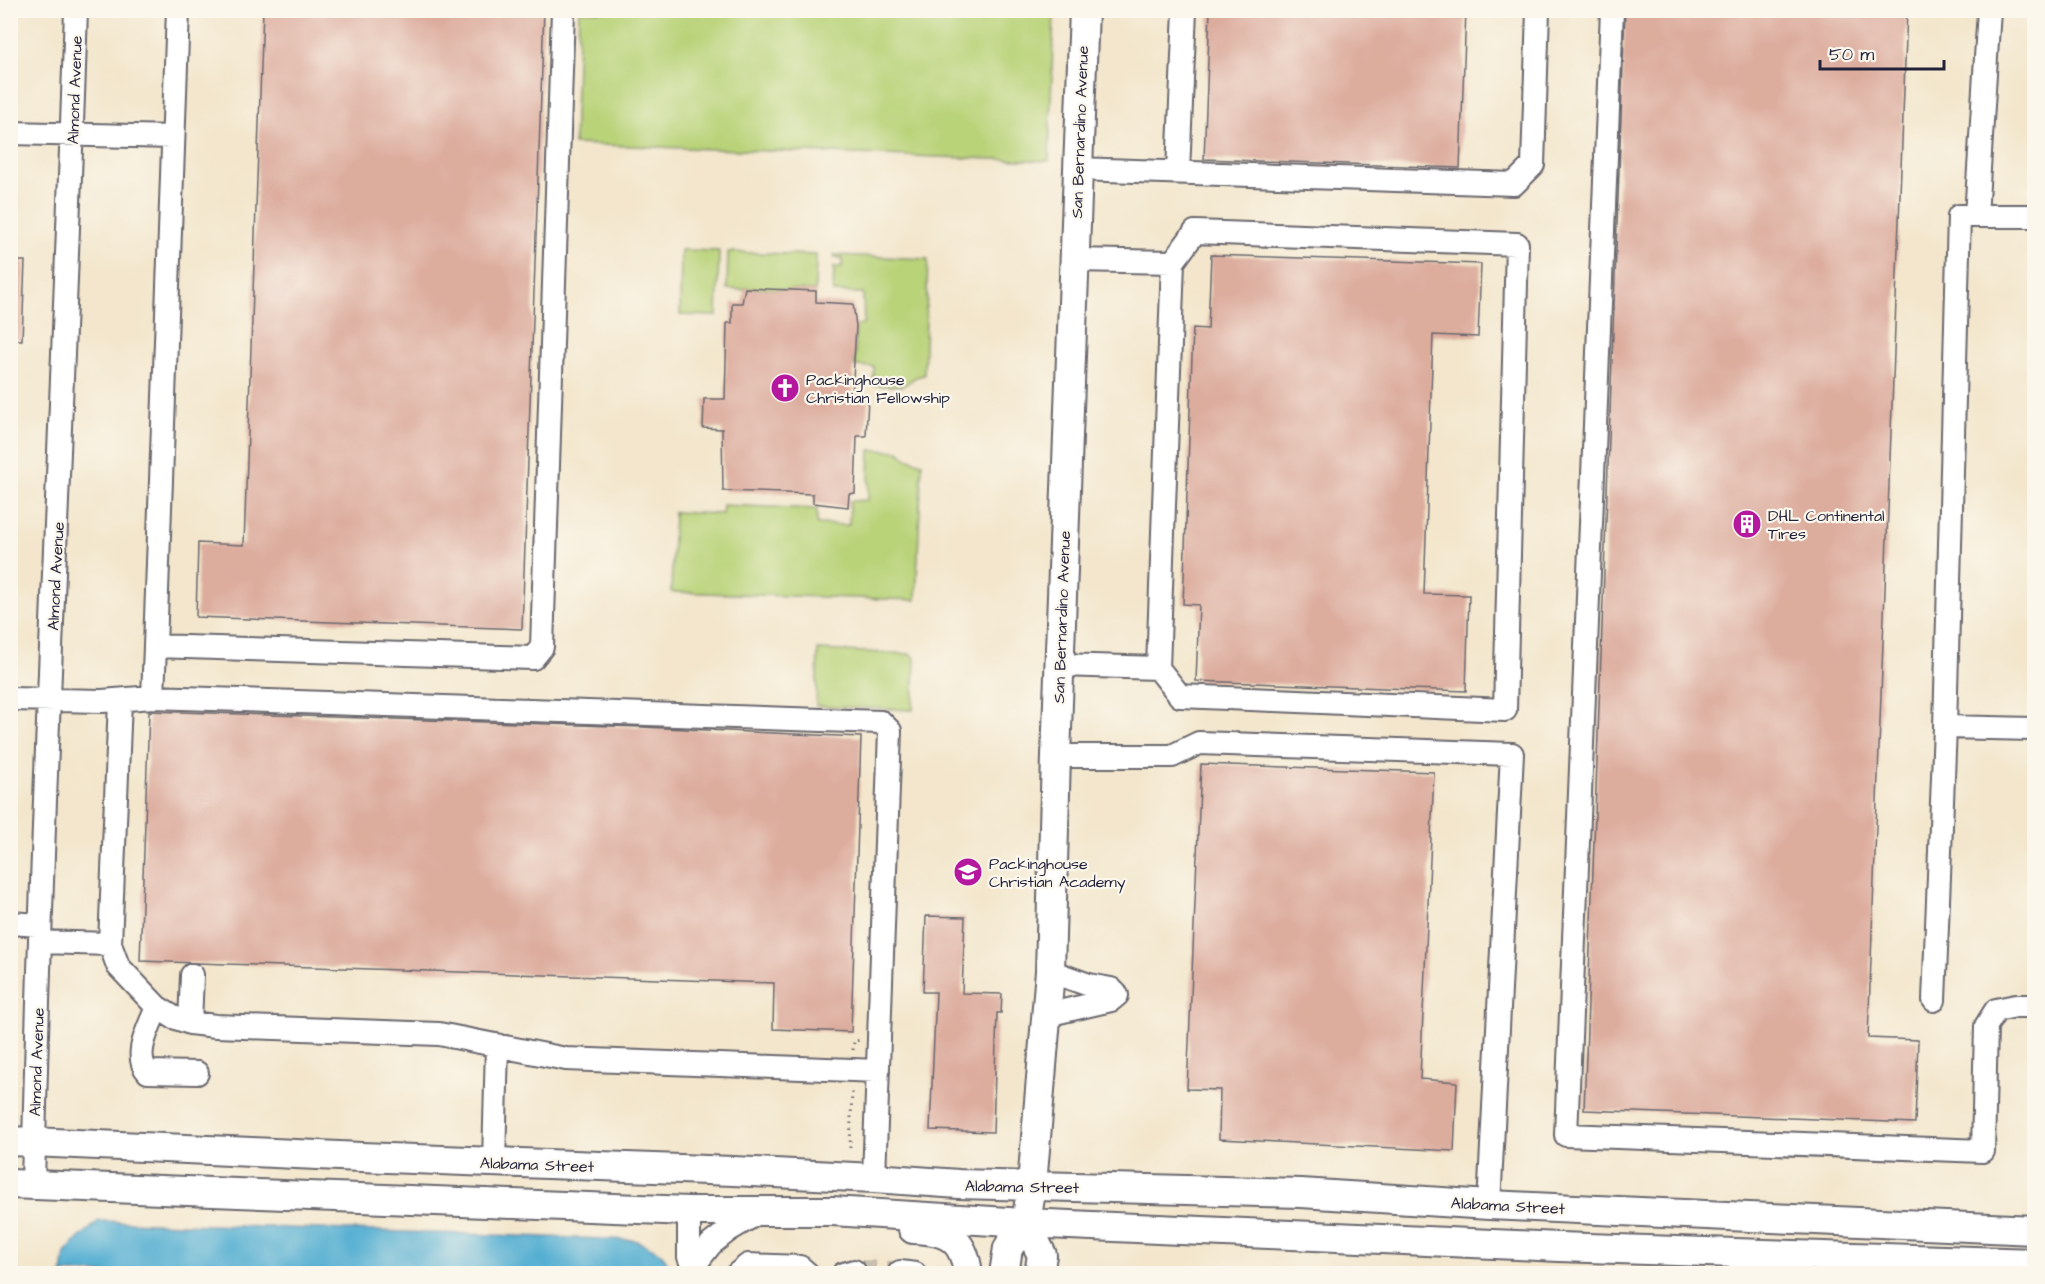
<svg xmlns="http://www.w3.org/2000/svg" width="2045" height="1284" viewBox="0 0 2045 1284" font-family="'Architects Daughter',sans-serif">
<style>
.green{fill:#b9d379;stroke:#6e7a5a;stroke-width:1.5}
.water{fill:#54afd2;stroke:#3b6886;stroke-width:1.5}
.building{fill:#dcac9d}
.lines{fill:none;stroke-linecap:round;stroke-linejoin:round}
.minor-tunnel{stroke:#c9bfaf;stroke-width:22;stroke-dasharray:22 11;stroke-linecap:butt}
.minor-casing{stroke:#6b676e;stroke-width:26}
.major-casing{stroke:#6b676e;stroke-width:32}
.path{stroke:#6b676e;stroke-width:3;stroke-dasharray:1.5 4.5;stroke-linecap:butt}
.minor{stroke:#fff;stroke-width:22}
.major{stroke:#fff;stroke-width:28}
.labels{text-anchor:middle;stroke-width:4.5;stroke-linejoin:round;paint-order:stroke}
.street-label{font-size:16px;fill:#22223b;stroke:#fbf7ec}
.poi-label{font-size:16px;fill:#22223b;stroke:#fbf7ec;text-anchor:start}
</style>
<rect width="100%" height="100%" fill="#fbf7ec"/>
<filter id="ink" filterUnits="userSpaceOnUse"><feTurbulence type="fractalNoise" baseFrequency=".0167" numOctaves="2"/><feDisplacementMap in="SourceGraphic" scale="12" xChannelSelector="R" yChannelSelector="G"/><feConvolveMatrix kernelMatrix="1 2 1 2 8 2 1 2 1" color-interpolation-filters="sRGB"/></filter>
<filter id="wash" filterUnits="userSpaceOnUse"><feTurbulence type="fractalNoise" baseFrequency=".008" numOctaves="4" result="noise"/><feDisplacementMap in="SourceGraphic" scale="24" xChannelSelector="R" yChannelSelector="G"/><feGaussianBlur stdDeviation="1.35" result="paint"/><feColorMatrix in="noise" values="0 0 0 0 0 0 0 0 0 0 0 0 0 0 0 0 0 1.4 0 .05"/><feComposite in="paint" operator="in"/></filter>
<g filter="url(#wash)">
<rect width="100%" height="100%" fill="#f3e6cc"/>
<path class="green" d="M579 11H1054L1049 161 574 144Z
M681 250 719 251 717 316 680 315Z
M728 252 816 255 815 291 745 288V290L727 289Z
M834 255 928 259 924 375 916 377 903 386 873 385 874 367 855 366 856 326 864 323 863 293 833 292 834 267H842V258H835Z
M870 450 899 451 906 458 922 463 916 600 671 592 674 512 722 514 723 505 817 509V524L849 525 850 501 868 500Z
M818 650 910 654 915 658 913 710 816 706Z"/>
<path class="water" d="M99 1221 634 1240C656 1250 664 1250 672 1273H62L65 1253 79 1238Z"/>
<g id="blocks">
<path class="building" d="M263 10H544L522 629 196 617 198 543 244 545Z
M1210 10H1466L1460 168 1204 159Z
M1625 10H1907L1868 1038 1918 1040 1915 1123 1584 1110Z
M1211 255 1481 264 1478 337 1433 335 1424 594 1469 595 1466 691 1196 681 1199 605 1183 604 1193 328 1208 329Z
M10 261H25L22 340H10Z
M745 288 816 291V302L853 304 856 326 852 398 868 399 866 436H857L855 493 849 494 848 507 813 503V494L723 491 722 429 703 428 704 399H725L727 323H732V303H742Z
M149 711 642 727 861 737 851 1032 773 1029 774 983 140 961Z
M1201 764 1434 772 1420 1079 1457 1082 1454 1151 1219 1139 1220 1090 1187 1089Z
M926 916 965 917 962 993 1002 994 1001 1013H997L993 1132 930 1130 936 992H923Z"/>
</g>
</g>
<g filter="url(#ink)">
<use href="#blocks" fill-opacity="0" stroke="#6b676e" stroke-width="1.5"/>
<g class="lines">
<path class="minor-tunnel" d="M854 1271 900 1272"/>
<g class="minor-casing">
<path id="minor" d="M1612 10 1566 1135 1983 1151 1986 1026 1996 1010 2016 1006H2034
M10 133 173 137
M1077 169 1514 184 1533 165 1538 10
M1178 172 1185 10
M1976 216 1989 10
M2034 216H1959L1945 727 2034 729
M155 646 178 10
M1060 665 1158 668 1180 696 1505 710 1517 244 1195 232 1173 262 1074 260
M1158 668 1173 262
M153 697 881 722 890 731 874 1178
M10 699 102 701 153 697 155 646 533 658 542 647 563 10
M120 701 110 944 118 966 157 1007 173 1017 190 1023 216 1026 439 1034 566 1059 878 1071
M1056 756H1172L1199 743 1512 754 1489 1205
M10 923 40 925
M40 942 110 944
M1934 1000 1945 727
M157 1007C150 1026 132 1055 148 1072L197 1073
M1046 1015 1111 1000 1117 995 1111 989 1089 985 1050 971
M190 1023 192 975
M494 1162 497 1045
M33 1185C42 793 63 402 76 10
M689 1211V1257L693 1267V1274
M693 1267 711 1244 729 1230 763 1210
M900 1272 915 1274
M737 1274 748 1265 800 1267 808 1274
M843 1274 854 1271"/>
</g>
<g class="major-casing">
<path id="major" d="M10 1141 361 1157 733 1171 874 1178 959 1184 1301 1193 1489 1205 2034 1230
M10 1184 689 1211H832L1026 1223 1559 1247 2034 1263
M1026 1223 1042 1255 1039 1274
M913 1229C947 1230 964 1238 968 1274
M1004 1274 1008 1248 1026 1223 1032 1185 1050 971 1056 756 1084 10"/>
</g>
<path class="path" d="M853 1050 854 1041 862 1040
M850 1148 852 1090"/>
<use href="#minor" class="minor"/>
<use href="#major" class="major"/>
</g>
</g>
<defs>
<g id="church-disc" transform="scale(1.5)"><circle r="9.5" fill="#b5179e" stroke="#fbf7ec"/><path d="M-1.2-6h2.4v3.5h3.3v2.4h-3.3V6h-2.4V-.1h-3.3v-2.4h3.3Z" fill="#fff"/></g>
<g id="building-disc" transform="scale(1.5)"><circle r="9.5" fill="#b5179e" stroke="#fbf7ec"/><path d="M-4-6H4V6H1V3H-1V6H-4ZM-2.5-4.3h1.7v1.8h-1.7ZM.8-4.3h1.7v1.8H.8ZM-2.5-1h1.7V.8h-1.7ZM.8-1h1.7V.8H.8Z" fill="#fff"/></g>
<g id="school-disc" transform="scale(1.5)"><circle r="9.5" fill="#b5179e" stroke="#fbf7ec"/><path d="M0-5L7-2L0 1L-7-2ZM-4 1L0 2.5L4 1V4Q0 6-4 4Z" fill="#fff"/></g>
</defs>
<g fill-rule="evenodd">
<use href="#church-disc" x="785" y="388"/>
<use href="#building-disc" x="1747" y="524"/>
<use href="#school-disc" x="968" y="872"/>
</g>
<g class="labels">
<g class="street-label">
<text transform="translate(74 90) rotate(-88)" y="6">Almond Avenue</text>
<text transform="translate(1079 132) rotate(-88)" y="6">San Bernardino Avenue</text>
<text transform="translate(55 576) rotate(-87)" y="6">Almond Avenue</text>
<text transform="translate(1061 617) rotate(-88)" y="6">San Bernardino Avenue</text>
<text transform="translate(36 1062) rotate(-88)" y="6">Almond Avenue</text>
<text transform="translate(537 1164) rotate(2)" y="6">Alabama Street</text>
<text transform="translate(1022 1186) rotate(1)" y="6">Alabama Street</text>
<text transform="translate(1508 1205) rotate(3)" y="6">Alabama Street</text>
</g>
<g class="poi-label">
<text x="806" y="385">Packinghouse<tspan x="806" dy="18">Christian Fellowship</tspan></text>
<text x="1768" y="521">DHL Continental<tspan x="1768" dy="18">Tires</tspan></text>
<text x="989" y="869">Packinghouse<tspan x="989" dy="18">Christian Academy</tspan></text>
</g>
</g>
<rect width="2045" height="1284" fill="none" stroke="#fbf7ec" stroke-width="36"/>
<path d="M1820 60v9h124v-9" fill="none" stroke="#22223b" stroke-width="3"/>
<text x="1829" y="60" font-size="18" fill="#22223b" stroke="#fbf7ec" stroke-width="4.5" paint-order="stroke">50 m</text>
</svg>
